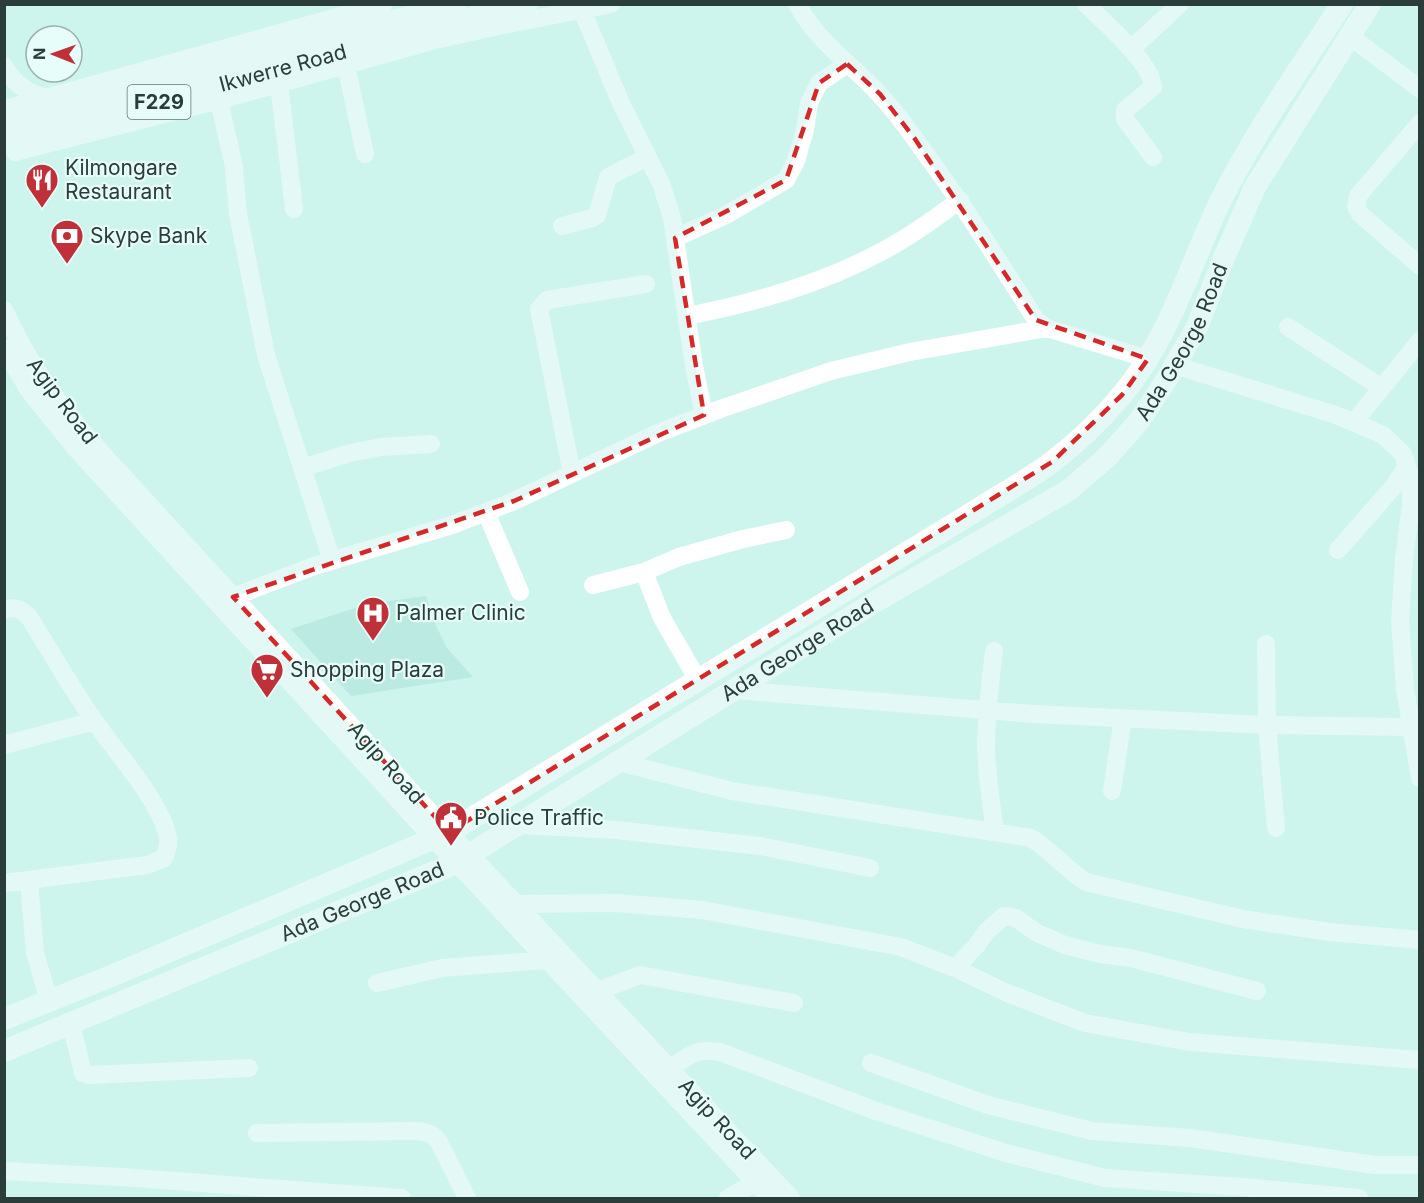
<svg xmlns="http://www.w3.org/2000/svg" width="1424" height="1203" viewBox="0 0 1424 1203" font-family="Inter,sans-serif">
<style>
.built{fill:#baeae2}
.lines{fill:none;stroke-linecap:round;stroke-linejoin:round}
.minor{stroke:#fff;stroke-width:18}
.major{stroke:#fff;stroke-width:22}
.marked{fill:none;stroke:#d62828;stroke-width:4.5;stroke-dasharray:12 8;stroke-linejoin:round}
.labels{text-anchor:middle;stroke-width:4.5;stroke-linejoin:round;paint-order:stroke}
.shield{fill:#e6fdf9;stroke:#647673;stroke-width:1.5}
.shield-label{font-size:20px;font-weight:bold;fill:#2c3c39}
.street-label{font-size:21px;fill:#2c3c39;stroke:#e6fdf9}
.poi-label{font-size:21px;fill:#2c3c39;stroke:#e6fdf9;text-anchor:start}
</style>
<rect width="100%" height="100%" fill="#cdf4ed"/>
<path class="built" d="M426 596 436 626 447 648 473 677 351 696 291 629 367 604Z"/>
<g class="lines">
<path class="minor" d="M797 4C817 42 852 64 880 95 896 112 911 133 925 153 965 207 1000 263 1036 320L1047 328 1148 359
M1086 4C1104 22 1152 63 1153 87L1125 110V119L1153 157
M582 10 620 101 662 186 672 218 694 366 704 415
M1351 37 1420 89
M1131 49 1180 4
M346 65 365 154
M4 66C14 83 24 91 43 97
M279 83 294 209
M219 100 234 167 238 214 266 355 332 561
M6 109 384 4
M1420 123 1358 196 1356 207 1360 214 1420 266
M15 152 231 97 435 40 503 25 611 4
M562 226 592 218 597 215 608 177 647 157
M675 238 726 215 786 180 796 161 805 130 809 103 819 83 847 64
M4 310C28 361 52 396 89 439L431 813 791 1198
M687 316C753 303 819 285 879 253 908 238 934 219 960 200
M1288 327 1382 388
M4 348 28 389 77 450 433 838 770 1198
M1174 365 1336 415 1383 435 1403 454 1411 478V504L1404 560 1400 621 1405 689 1420 778
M1354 422 1420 341
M302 468 350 453 381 447 431 444
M572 474 539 309 547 300 646 284
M486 512 520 592
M1338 550 1394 486 1407 466
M644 572 662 618 698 680
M593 585 644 572 679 557 743 539 786 530
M233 597 314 566 452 525 514 501 658 433 723 408 831 371 910 352 1047 328
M4 610C15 606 21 609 29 617 51 652 71 688 95 722 115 751 162 803 168 838 169 846 167 852 163 859L147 865 4 883
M1266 644 1267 725 1276 828
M994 651C990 683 986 716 986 748 987 776 991 804 995 832
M734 690 1033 714 1267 725 1411 727
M4 745 94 721
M619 762 732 791 1031 838C1052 851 1066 869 1086 882L1243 919 1330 932 1420 940
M1112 791 1123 718
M519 825 616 830 760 846 870 868
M29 881 35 953 49 1001
M516 904 616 903 702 910 901 947 955 968 1007 993 1085 1023 1189 1042 1420 1060
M955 968 977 945 986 932 1004 916 1016 918 1037 933 1065 945 1100 954 1131 958 1257 991
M377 983 442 968 547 960
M598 991 640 975 794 1003
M71 1023 83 1073 89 1075 249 1068
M871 1063 988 1105 1092 1131 1190 1138 1375 1165H1420
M670 1069C690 1055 695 1048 720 1052L876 1111 1006 1153 1105 1178 1243 1187 1359 1198
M257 1133 416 1131C427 1132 433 1133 439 1142L467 1198
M4 1171 121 1177 402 1198
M728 1198 765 1177"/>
<g class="major">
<path d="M4 123 173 82 456 4"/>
<path id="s1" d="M4 140 173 98 443 25 527 4"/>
<path d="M4 1019 116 974 449 832 972 513C998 496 1027 481 1052 462 1077 443 1101 420 1121 396 1169 340 1189 267 1220 202 1254 133 1300 69 1342 4"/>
<path id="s2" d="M4 1051 456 863 878 600 1069 490 1108 456 1140 420 1168 377 1197 327 1223 260 1255 187 1370 4"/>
</g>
</g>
<path d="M0 0H1424V1203H0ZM847 64 880 94 915 139 1036 320 1148 359 1122 395 1052 462 449 832 233 597 514 501 704 415 675 238 786 180 819 83Z" fill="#cdf4ed" fill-opacity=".55" fill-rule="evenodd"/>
<path class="marked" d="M847 64 880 94 915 139 1036 320 1148 359 1122 395 1052 462 449 832 233 597 514 501 704 415 675 238 786 180 819 83Z"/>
<defs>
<g id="restaurant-pin" transform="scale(1.725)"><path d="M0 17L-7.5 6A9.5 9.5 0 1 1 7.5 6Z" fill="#c03038" stroke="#e6fdf9"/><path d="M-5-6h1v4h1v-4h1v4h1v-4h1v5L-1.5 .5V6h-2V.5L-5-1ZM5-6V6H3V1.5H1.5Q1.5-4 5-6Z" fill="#fff"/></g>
<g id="bank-pin" transform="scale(1.725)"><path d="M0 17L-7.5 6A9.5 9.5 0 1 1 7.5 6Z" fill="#c03038" stroke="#e6fdf9"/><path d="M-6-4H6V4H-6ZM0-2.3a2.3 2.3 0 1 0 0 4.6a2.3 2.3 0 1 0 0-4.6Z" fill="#fff"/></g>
<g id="hospital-pin" transform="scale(1.725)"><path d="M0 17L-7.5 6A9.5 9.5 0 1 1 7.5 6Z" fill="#c03038" stroke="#e6fdf9"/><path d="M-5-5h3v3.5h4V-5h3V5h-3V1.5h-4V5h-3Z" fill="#fff"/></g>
<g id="supermarket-pin" transform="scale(1.725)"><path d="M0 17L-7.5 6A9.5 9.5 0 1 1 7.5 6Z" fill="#c03038" stroke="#e6fdf9"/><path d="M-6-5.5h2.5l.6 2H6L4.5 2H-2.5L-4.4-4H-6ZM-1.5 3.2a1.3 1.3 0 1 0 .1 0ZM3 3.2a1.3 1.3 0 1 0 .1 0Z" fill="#fff"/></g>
<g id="civic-pin" transform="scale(1.725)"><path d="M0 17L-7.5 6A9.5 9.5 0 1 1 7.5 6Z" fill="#c03038" stroke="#e6fdf9"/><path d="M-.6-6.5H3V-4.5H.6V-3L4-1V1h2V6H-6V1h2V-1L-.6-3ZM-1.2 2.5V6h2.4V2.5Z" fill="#fff"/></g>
</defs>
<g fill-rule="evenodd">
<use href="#restaurant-pin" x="42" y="180"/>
<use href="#bank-pin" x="67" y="236"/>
<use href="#hospital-pin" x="373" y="613"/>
<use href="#supermarket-pin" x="267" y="670"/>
<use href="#civic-pin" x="451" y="818"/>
</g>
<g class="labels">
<rect class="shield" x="127.5" y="85" width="63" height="34" rx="4.5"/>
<g class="shield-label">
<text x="159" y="109">F229</text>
</g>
<g class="street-label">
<text dy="7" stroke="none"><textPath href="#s1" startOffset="288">Ikwerre Road</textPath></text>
<text dy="7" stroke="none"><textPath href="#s2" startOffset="1396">Ada George Road</textPath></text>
<text transform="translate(62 401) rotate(53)" y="7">Agip Road</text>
<text dy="7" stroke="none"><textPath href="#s2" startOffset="892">Ada George Road</textPath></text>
<text transform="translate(386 763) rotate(48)" y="7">Agip Road</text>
<text dy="7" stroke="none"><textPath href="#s2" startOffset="388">Ada George Road</textPath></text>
<text transform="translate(717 1119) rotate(47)" y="7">Agip Road</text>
</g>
<g class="poi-label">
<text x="65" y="175">Kilmongare<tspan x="65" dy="24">Restaurant</tspan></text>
<text x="90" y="243">Skype Bank</text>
<text x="396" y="620">Palmer Clinic</text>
<text x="290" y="677">Shopping Plaza</text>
<text x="474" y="825">Police Traffic</text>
</g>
</g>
<rect width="1424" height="1203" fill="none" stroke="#2c3c39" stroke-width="12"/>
<g transform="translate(54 54) rotate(271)"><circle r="28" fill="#e6fdf9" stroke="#9cb0ac" stroke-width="1.5"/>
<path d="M0-4.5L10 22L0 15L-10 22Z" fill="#c03038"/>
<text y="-9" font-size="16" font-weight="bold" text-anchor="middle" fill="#2c3c39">N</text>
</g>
</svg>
